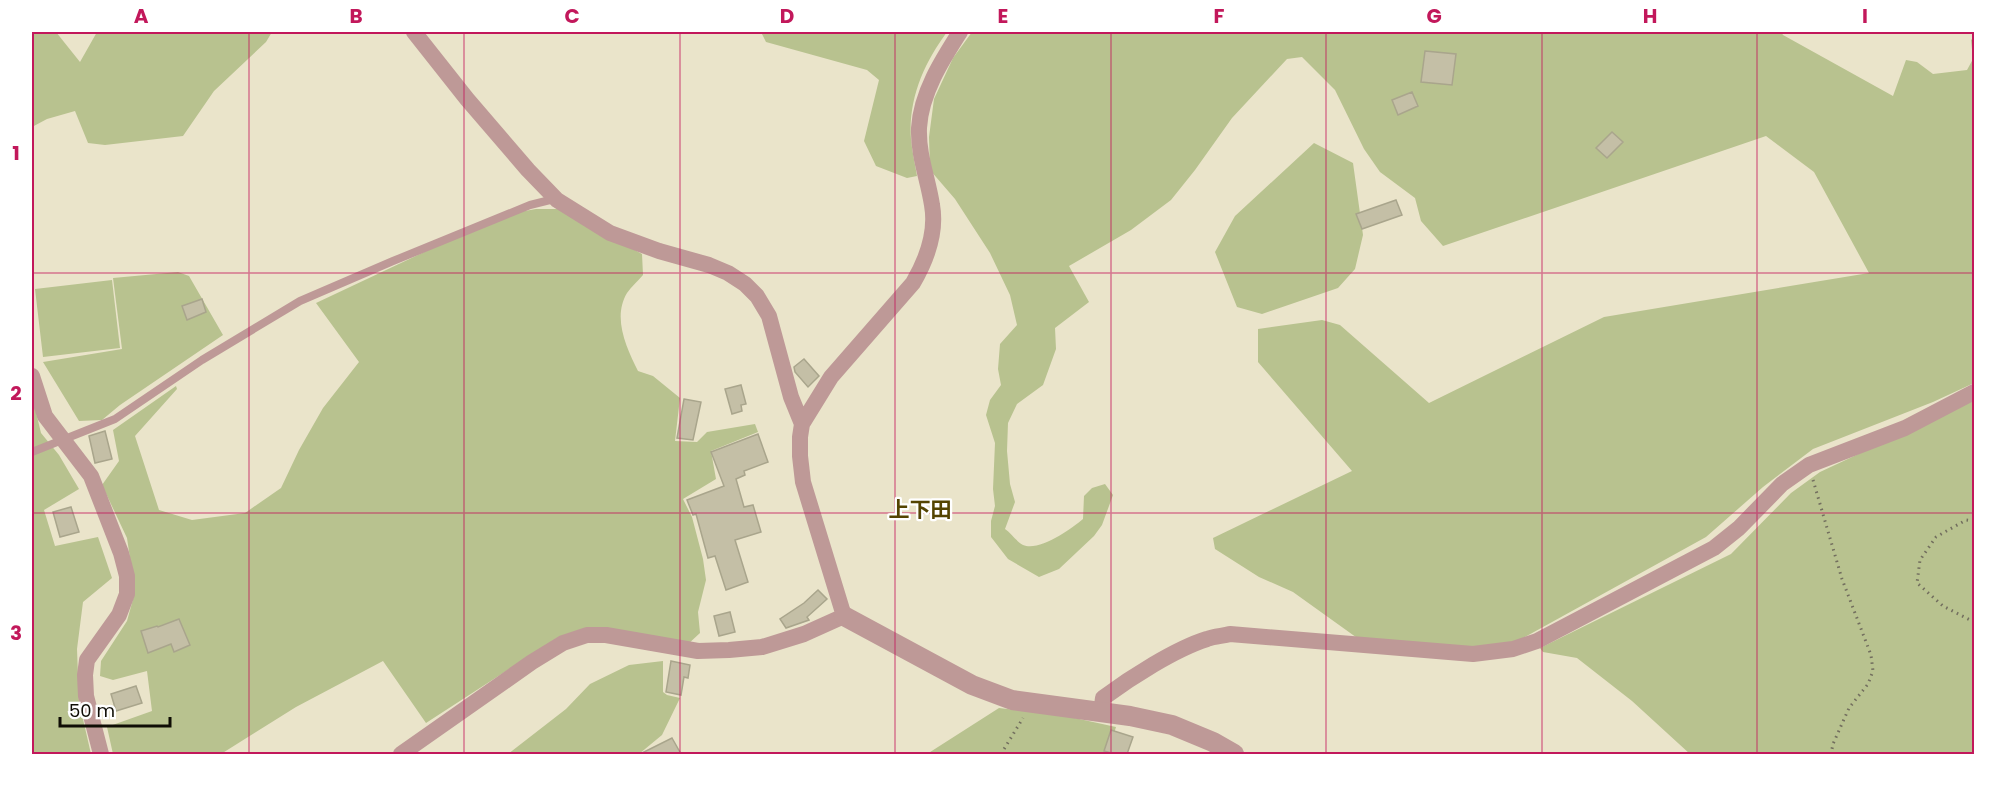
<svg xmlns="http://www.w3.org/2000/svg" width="2006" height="786" viewBox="0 0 2006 786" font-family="Poppins,'Noto Sans JP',sans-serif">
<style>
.green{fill:#b8c28f}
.building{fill:#c4bfa6;stroke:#a9a58c;stroke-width:1.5}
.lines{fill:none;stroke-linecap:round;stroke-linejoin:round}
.path{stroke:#726e5e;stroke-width:3;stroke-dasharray:1.5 4.5;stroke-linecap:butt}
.service{stroke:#be9997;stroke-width:8}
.minor{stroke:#be9997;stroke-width:16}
.tertiary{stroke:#be9997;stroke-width:20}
.grid{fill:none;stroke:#c2185b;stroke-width:1.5;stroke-opacity:0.55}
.labels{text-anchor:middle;stroke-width:4.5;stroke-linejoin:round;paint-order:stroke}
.neighbourhood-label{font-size:21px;font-weight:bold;fill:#544401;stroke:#fff}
.neatline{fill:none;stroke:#c2185b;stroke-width:2}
.grid-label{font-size:20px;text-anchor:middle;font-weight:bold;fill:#c2185b}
</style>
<rect width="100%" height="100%" fill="#eae4ca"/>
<path class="green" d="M32 32H56L80 62 97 32H272L266 42 214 91 183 136 105 145 88 143 75 111 47 119 32 127Z
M761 32H947C924 63 908 99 911 139 912 151 915 164 917 176L907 178 876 166 864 141 879 80 867 70 766 42Z
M972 32H1781L1783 35 1893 96 1906 60 1917 62 1933 74 1967 70 1973 59 1971 40 1974 37V383L1933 402 1813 449 1763 487 1706 537 1512 644 1467 647 1360 640 1293 592 1259 577 1215 549 1213 538 1352 471 1258 362V329L1322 320 1340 325 1429 403 1604 317 1869 273 1814 172 1766 136 1443 246 1421 221 1415 198 1380 172 1364 149 1335 90 1302 57 1287 59 1232 118 1195 170 1171 200 1131 230 1069 266 1089 302 1055 328 1056 349 1043 385 1017 404 1008 423 1007 451 1010 484 1015 502 1005 529C1011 533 1017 542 1023 545 1039 552 1071 529 1083 519L1084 496 1092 488 1105 484 1113 495 1102 525 1094 536 1059 569 1039 577 1008 559 991 537V521L995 506 993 489 995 443 986 415 990 400 1001 385 998 369 1000 344 1017 325 1010 295 990 253 955 199 930 170 929 137 934 99 953 58Z
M1314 143 1353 163 1363 235 1355 269 1338 288 1262 314 1237 307 1215 252 1235 216Z
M536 209H560L642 254 643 275C638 281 631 287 627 293 612 318 627 349 638 371L653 376 680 398 675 441 697 442 707 432 755 424 758 432 711 451 716 479 683 499 692 517 703 559 706 580 698 612 700 633 687 645 557 638 426 723 383 661 296 707 221 754H113L107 727 152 711 147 671 113 680 100 676 101 661 127 621 135 592 127 538 102 485 119 461 113 430 176 386 177 389 135 436 159 510 192 520 245 513 281 488 299 450 323 408 359 362 316 303 437 246 519 212Z
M178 272 189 276 223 335 120 405 102 420 79 421 43 362 122 349 113 278Z
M112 280 120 348 43 357 35 289Z
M32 396 41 433 59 455 79 489 44 510 55 546 98 537 112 578 83 602 77 649 79 702 91 754H32Z
M1974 400V754H1690L1632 701 1577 658 1543 652 1540 648 1731 554 1791 493 1820 472Z
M663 661V692L667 695 680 698 662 735 639 754H508L566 709 590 684 629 665Z
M999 708 1061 715 1116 727 1108 753 1110 754H927Z"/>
<path class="building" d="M1425 51 1456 54 1452 85 1421 82Z
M1412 92 1418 106 1398 115 1392 100Z
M1612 132 1623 142 1607 158 1596 148Z
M1396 200 1402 215 1362 229 1356 214Z
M202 299 206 312 187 320 182 306Z
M804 359 819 376 808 387 795 372 794 367Z
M741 385 746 404 741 405 742 411 732 414 725 389Z
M684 399 701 402 693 440 677 438Z
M105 431 112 459 95 463 89 436Z
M758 434 768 462 744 471 745 475 736 479 744 507 753 505 761 532 735 540 748 582 726 590 715 556 708 558 696 514 693 515 687 500 724 486 711 452Z
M71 507 79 532 60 537 53 512Z
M818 590 827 599 807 617 809 620 786 628 780 619 804 603Z
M730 612 735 632 719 636 714 616Z
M179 619 190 645 174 652 171 644 148 653 141 631 157 626 158 627Z
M671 661 690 665 688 678 684 677 681 695 666 692Z
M136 686 142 703 116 711 111 694Z
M1111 730 1133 737 1127 754H1115L1104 751Z
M672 738 681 754H640Z"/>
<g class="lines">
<path class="path" d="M1813 480 1842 579 1871 655 1873 671 1868 684 1849 708 1833 744 1831 754
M1974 521 1966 520 1936 537 1920 560 1917 583 1943 606 1974 622
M1001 754 1023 718"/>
<path class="service" d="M32 452 115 419 202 360 300 301 393 261 530 205 550 200H557"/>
<path class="minor" d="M414 32 467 99 528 170 557 200 610 233 659 251 709 265 728 273 745 284 757 296 769 316 791 397 802 424
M32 376 45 416 91 476 121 553 127 576V594L119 615 87 660 85 675 86 696 101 754
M1101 713 1103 698C1130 678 1175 649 1207 639 1214 636 1223 636 1230 634L1473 654 1513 649 1537 641 1714 548 1739 528 1782 484 1809 465 1905 428 1974 392
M401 754 532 662 563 643 587 635H606L698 651 729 650 762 647 804 634 844 616 803 482 800 456V437L802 424 831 377 913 283C927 259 937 233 932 205 928 179 918 155 919 128 921 93 942 60 960 32"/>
<path class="tertiary" d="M844 616 972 685 1012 700 1130 716 1172 725 1213 742 1234 754"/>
</g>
<path class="grid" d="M249 32V754M464 32V754M680 32V754M895 32V754M1111 32V754M1326 32V754M1542 32V754M1757 32V754M32 273H1974M32 513H1974"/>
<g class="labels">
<g class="neighbourhood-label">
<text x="920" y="517">上下田</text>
</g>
</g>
<rect width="2006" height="786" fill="none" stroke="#ffffff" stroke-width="66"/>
<path d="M60 717v9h110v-9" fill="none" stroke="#0f0d05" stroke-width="3"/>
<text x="69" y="717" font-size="18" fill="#0f0d05" stroke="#ffffff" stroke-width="4.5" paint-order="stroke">50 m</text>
<rect x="33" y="33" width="1940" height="720" class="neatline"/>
<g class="grid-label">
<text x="141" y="23">A</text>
<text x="356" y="23">B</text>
<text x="572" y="23">C</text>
<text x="787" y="23">D</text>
<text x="1003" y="23">E</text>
<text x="1219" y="23">F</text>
<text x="1434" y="23">G</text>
<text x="1650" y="23">H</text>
<text x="1865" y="23">I</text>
<text x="16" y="160">1</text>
<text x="16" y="400">2</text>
<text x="16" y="640">3</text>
</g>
</svg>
